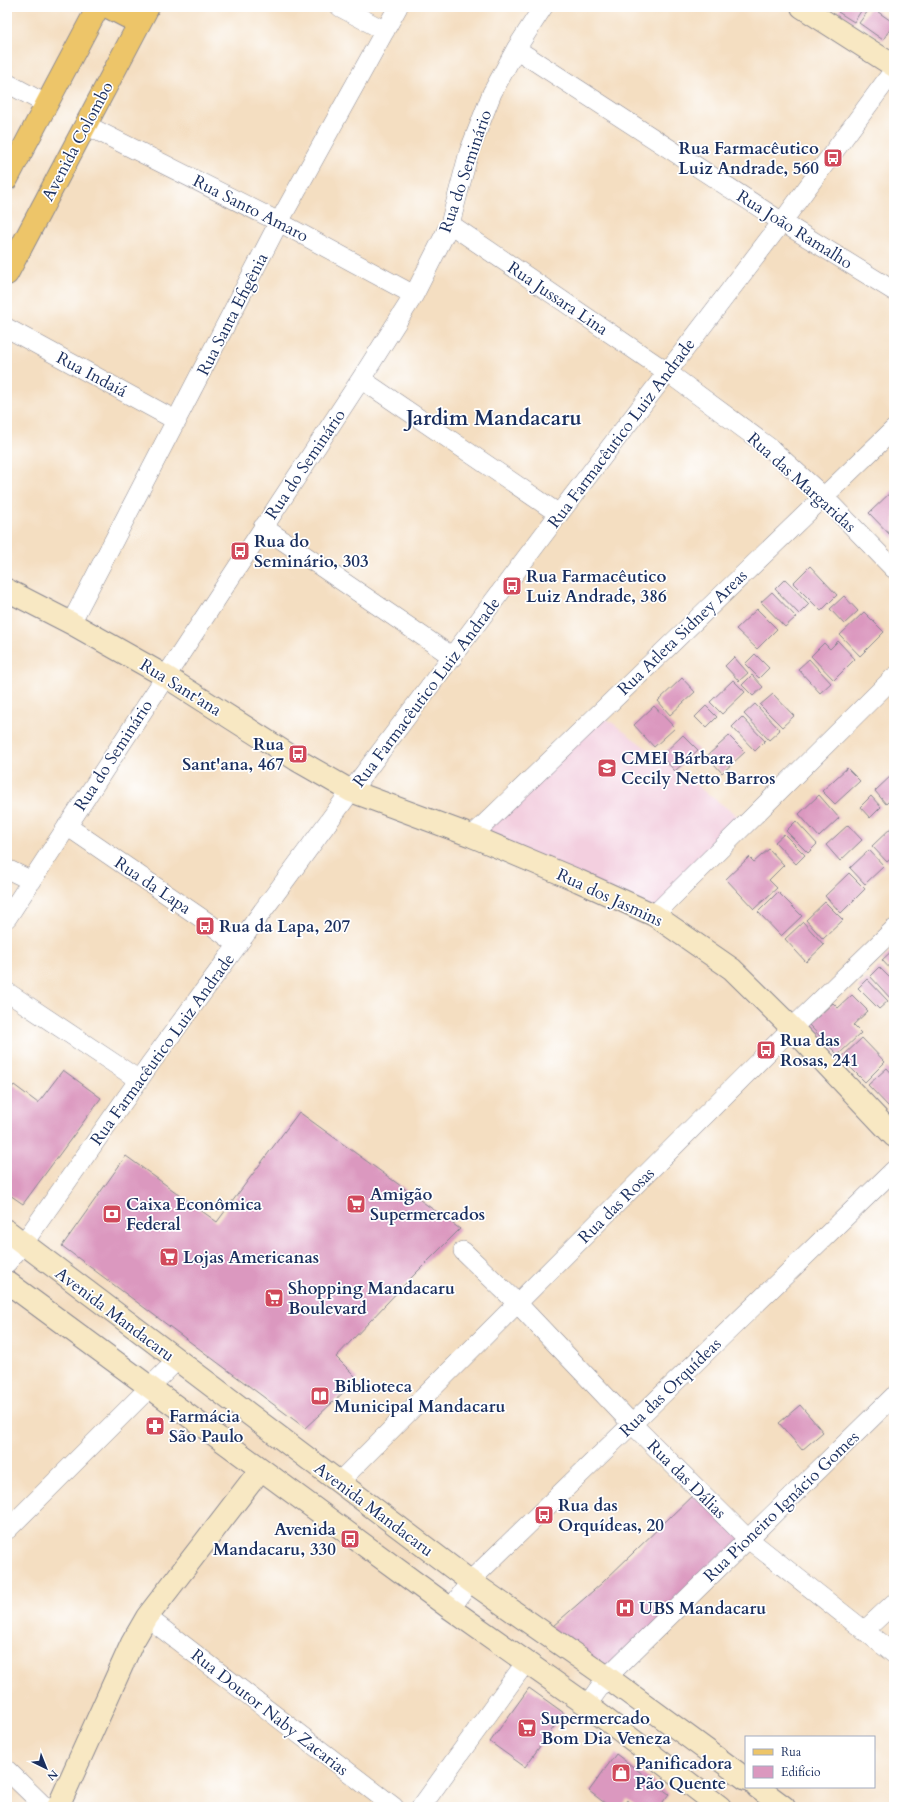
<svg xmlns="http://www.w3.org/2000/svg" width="901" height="1814" viewBox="0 0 901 1814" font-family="Cardo,serif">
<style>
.built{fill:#f3cfdf}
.building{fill:#db98bf}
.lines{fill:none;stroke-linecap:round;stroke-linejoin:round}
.street-casing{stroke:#888690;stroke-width:20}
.secondary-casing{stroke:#888690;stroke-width:24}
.primary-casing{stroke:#888690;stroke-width:24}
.street{stroke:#fff;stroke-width:19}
.secondary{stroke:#f8e8c3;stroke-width:22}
.primary{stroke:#edc569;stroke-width:22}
.labels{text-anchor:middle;stroke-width:3.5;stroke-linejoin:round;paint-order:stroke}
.street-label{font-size:17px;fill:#1b2f5e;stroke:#fff}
.poi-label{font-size:17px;font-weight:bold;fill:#1b2f5e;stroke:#fff;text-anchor:start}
.district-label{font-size:21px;font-weight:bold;fill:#1b2f5e;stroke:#fff}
</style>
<rect width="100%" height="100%" fill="#fff"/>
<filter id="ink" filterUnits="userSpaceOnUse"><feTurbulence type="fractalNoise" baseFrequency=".025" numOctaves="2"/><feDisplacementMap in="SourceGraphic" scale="8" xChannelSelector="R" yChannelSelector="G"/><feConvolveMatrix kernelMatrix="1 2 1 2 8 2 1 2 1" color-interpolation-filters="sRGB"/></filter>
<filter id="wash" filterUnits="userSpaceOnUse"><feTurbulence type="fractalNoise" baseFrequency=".012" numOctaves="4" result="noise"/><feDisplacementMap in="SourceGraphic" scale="16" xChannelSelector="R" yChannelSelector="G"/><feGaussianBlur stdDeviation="0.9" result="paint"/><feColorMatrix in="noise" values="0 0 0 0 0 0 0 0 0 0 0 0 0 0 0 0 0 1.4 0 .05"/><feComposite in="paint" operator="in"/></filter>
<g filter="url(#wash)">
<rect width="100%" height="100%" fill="#f4dec1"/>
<path class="built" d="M599 713 747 823 654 915 472 836Z"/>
<g id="blocks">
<path class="building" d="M841 7H861L863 8 854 22 838 12Z
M871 7 894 23 883 40 859 23Z
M893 490 894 492V539L869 513Z
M810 566 837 595 821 611 793 583Z
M785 579 809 604 799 614 775 589Z
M772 592 796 617 785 627 761 602Z
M844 596 858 611 844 624 830 609Z
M757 609 777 629 757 649 736 629Z
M864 612 884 632 860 656 840 635Z
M838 641 855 659 834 680 811 656 824 643 830 649Z
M755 654 769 668 759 678 745 664Z
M734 657 748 673 739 681 725 666Z
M809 659 831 683 820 693 798 669Z
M752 675 763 687 753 696 742 685Z
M682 678 695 692 670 715 658 701Z
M733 680 745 692 722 714 710 702Z
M773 694 794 716 782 727 760 705Z
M755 704 780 730 769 740 744 714Z
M654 706 675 728 654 747 634 725Z
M706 706 717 717 706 728 695 717Z
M742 717 765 741 755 751 732 727Z
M683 735 698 750 675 771 661 756Z
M729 736 745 752 722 773 707 756Z
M847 768 860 781 835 804 822 791Z
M894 773V796L886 804 875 791Z
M819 795 839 818 819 837 799 814Z
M871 796 881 807 870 818 860 807Z
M796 821 817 844 808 853 786 831Z
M848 825 862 840 840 861 826 845Z
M894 825V856L887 862 872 846Z
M784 834 805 855 796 864 775 842Z
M769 849 784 865 769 880 777 888 754 909 726 879 749 857 754 862Z
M869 850 884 866 865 884 850 868Z
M849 873 865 889 841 913 825 896Z
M778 892 802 916 781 936 758 912Z
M825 902 843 920 823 939 806 920Z
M803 922 824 945 806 962 785 939Z
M894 949V973L882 960Z
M879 967 894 982V996L891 999 870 976Z
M867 979 888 1001 879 1009 858 988Z
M852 995 868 1011 853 1025 861 1033 838 1055 809 1025 833 1003 838 1008Z
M862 1038 885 1062 865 1082 841 1058Z
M887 1068 894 1076V1104L890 1108 868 1085Z
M63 1070 101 1098 23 1204 7 1193V1094L14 1085 38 1103Z
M299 1112 460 1229 403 1286 336 1357 358 1379 305 1428 62 1246 126 1156 217 1222Z
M800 1405 823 1432 802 1450 779 1423Z
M698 1490 747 1538 607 1677 545 1633 602 1583Z
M529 1688 564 1713 525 1767 490 1742Z
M616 1754 669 1794 659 1807H637L627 1800 622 1807H610L589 1791Z"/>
</g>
</g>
<g filter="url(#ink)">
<use href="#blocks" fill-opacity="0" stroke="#888690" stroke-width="1"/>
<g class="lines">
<g class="street-casing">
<path id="street" d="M340 7 385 31
M516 49 782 222 894 291
M7 83 46 104
M86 125 279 222 414 295
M450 224 667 372 770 448 823 496 894 569
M7 328 177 421
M361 379 559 514
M263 527 453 657
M71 623 279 222 398 7
M67 826 210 924 238 945
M472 836 894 429
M7 869 32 881
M654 915 894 677
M7 918 361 379 414 295 450 224 469 152 492 93 516 49 543 7
M7 992 139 1080
M463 1251 518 1304 632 1424 747 1538 894 1654
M7 1263 23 1244 150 1064 351 791 559 514 782 222 894 70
M339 1482 792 1028 894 929
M7 1530 177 1360
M451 1609 470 1581 894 1170
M147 1617 394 1807
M864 1631 894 1603
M587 1705 607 1677 894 1396
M7 1770 45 1807
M421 1807 526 1662"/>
</g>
<g class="secondary-casing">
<path id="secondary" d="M802 7 894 66
M7 590 71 623 165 676 297 760 351 791 472 836 579 881 654 915 732 969 792 1028 894 1136
M7 1231 470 1581 607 1677 746 1779
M7 1282 451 1609 587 1705 720 1807
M757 1787 784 1807
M58 1807 132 1643 147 1617 261 1469"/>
</g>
<g class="primary-casing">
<path id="primary" d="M108 7 139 23
M7 179 98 7
M7 274 148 7"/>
</g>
<use href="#street" class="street"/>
<use href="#secondary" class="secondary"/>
<use href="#primary" class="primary"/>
</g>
</g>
<defs>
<g id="bus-square" transform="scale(1)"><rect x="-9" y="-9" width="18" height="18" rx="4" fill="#d1495b" stroke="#fff"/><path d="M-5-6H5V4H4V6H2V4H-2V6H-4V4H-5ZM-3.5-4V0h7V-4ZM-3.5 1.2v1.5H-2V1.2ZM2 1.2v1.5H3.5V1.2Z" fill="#fff"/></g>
<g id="school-square" transform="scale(1)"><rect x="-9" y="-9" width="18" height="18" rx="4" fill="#d1495b" stroke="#fff"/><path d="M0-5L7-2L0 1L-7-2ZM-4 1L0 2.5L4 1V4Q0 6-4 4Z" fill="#fff"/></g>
<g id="supermarket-square" transform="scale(1)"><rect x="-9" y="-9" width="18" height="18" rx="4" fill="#d1495b" stroke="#fff"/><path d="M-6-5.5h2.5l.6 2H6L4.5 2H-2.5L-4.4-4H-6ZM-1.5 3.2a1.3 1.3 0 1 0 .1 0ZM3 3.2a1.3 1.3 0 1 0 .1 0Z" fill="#fff"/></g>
<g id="bank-square" transform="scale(1)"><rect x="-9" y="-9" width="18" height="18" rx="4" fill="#d1495b" stroke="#fff"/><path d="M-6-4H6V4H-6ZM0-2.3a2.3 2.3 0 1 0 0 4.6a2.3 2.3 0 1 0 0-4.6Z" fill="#fff"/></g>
<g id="library-square" transform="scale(1)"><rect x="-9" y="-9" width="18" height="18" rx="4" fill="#d1495b" stroke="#fff"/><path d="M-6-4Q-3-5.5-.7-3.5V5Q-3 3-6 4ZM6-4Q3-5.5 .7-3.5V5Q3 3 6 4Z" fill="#fff"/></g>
<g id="pharmacy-square" transform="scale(1)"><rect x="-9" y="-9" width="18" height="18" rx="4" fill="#d1495b" stroke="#fff"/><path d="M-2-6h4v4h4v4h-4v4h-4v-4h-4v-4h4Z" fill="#fff"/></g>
<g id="hospital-square" transform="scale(1)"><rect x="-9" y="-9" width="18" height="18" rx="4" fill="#d1495b" stroke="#fff"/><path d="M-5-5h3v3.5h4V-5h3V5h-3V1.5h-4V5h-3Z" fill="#fff"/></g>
<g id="shop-square" transform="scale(1)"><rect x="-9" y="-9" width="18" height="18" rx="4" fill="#d1495b" stroke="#fff"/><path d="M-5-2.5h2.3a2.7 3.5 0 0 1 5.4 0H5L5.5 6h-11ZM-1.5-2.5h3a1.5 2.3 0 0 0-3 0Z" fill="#fff"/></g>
</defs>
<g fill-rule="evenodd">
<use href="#bus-square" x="833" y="158"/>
<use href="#bus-square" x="240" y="551"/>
<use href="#bus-square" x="512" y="586"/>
<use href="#bus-square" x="298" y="754"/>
<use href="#school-square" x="607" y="768"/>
<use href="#bus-square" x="205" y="926"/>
<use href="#bus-square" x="766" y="1050"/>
<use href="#supermarket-square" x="356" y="1204"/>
<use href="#bank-square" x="112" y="1214"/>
<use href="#supermarket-square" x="169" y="1257"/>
<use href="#supermarket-square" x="274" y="1298"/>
<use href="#library-square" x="320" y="1396"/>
<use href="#pharmacy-square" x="155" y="1426"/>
<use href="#bus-square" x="544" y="1515"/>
<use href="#bus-square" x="350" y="1539"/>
<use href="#hospital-square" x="625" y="1608"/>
<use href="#supermarket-square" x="527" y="1728"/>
<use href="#shop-square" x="621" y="1773"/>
</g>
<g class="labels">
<g class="street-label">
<text transform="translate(77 141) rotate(-62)" y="6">Avenida Colombo</text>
<text transform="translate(465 171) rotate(-71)" y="6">Rua do Seminário</text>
<text transform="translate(251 208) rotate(27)" y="6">Rua Santo Amaro</text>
<text transform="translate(795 229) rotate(32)" y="6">Rua João Ramalho</text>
<text transform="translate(558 298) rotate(34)" y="6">Rua Jussara Lina</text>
<text transform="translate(232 314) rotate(-63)" y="6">Rua Santa Efigênia</text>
<text transform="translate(92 374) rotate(28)" y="6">Rua Indaiá</text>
<text transform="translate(621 433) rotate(-53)" y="6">Rua Farmacêutico Luiz Andrade</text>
<text transform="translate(305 464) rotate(-56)" y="6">Rua do Seminário</text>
<text transform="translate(802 482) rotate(42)" y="6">Rua das Margaridas</text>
<text transform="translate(682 632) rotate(-44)" y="6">Rua Atleta Sidney Areas</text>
<text transform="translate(181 687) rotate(32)" y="6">Rua Sant'ana</text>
<text transform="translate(426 692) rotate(-53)" y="6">Rua Farmacêutico Luiz Andrade</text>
<text transform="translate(113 755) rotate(-57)" y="6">Rua do Seminário</text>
<text transform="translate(153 885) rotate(34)" y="6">Rua da Lapa</text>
<text transform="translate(610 897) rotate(25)" y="6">Rua dos Jasmins</text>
<text transform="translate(162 1049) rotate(-54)" y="6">Rua Farmacêutico Luiz Andrade</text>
<text transform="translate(616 1205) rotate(-45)" y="6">Rua das Rosas</text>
<text transform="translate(115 1314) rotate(37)" y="6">Avenida Mandacaru</text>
<text transform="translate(670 1387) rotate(-44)" y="6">Rua das Orquídeas</text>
<text transform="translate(687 1479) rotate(45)" y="6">Rua das Dálias</text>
<text transform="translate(781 1506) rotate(-44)" y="6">Rua Pioneiro Ignácio Gomes</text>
<text transform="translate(374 1509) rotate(37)" y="6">Avenida Mandacaru</text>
<text transform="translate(270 1712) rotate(38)" y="6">Rua Doutor Naby Zacarias</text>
</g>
<g class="poi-label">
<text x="819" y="154" text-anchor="end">Rua Farmacêutico<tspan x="819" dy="20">Luiz Andrade, 560</tspan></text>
<text x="254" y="547">Rua do<tspan x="254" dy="20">Seminário, 303</tspan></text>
<text x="526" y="582">Rua Farmacêutico<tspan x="526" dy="20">Luiz Andrade, 386</tspan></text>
<text x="284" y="750" text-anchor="end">Rua<tspan x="284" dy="20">Sant'ana, 467</tspan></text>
<text x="621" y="764">CMEI Bárbara<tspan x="621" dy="20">Cecily Netto Barros</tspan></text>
<text x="219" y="932">Rua da Lapa, 207</text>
<text x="780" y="1046">Rua das<tspan x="780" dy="20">Rosas, 241</tspan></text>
<text x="370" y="1200">Amigão<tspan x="370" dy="20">Supermercados</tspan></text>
<text x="126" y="1210">Caixa Econômica<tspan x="126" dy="20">Federal</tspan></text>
<text x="183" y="1263">Lojas Americanas</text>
<text x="288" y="1294">Shopping Mandacaru<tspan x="288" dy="20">Boulevard</tspan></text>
<text x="334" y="1392">Biblioteca<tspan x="334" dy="20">Municipal Mandacaru</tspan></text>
<text x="169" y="1422">Farmácia<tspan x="169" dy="20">São Paulo</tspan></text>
<text x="558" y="1511">Rua das<tspan x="558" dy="20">Orquídeas, 20</tspan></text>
<text x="336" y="1535" text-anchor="end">Avenida<tspan x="336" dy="20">Mandacaru, 330</tspan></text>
<text x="639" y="1614">UBS Mandacaru</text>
<text x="541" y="1724">Supermercado<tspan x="541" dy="20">Bom Dia Veneza</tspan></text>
<text x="635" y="1769">Panificadora<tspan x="635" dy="20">Pão Quente</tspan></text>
</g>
<g class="district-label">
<text x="494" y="425">Jardim Mandacaru</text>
</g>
</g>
<rect width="901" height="1814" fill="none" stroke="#fff" stroke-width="24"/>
<rect x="745" y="1736" width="130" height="52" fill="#ffffff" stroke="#a4acbf"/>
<rect x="753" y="1749" width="20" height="6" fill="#edc569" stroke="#a4acbf"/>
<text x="781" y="1756" font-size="12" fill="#1b2f5e">Rua</text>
<rect x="753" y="1766" width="20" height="12" fill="#db98bf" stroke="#a4acbf"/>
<text x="781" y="1776" font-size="12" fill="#1b2f5e">Edifício</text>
<g transform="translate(46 1768) rotate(137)" stroke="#ffffff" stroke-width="3" paint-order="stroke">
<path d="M0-3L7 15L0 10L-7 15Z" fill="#1b2f5e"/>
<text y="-6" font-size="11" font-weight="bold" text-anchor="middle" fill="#1b2f5e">N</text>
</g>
</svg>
